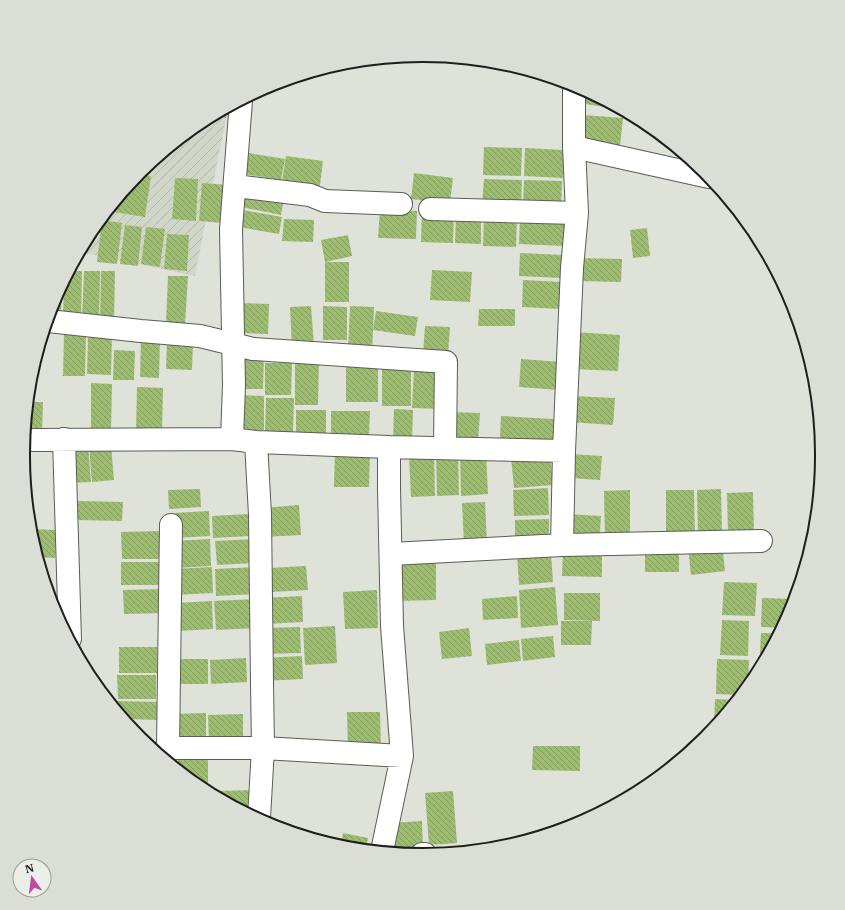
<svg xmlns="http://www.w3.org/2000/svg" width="845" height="910" viewBox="0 0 845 910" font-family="'IBM Plex Serif',serif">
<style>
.industrial{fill:url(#industrial-furrows)}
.building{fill:url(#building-back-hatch)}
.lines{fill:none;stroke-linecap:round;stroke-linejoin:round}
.minor-casing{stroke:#5a5d56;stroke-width:24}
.minor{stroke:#fff;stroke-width:22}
.rim{fill:none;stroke:#1d1f1c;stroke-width:2}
</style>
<defs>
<pattern id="industrial-furrows" width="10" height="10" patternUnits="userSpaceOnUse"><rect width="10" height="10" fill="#d0d7c8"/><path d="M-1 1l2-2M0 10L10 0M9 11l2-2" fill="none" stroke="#b2b8ab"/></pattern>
<pattern id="building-back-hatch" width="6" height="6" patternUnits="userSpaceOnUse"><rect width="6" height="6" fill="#9ebd72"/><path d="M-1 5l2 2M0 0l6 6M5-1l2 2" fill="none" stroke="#80995d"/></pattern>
</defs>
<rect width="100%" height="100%" fill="#dee2d9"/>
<path class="industrial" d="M228 108 195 276 80 252 90 233 140 172 201 123Z"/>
<path class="building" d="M581 89 618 108V109L579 103Z
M229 108 226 118 214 116Z
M583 115 623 118 620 146 580 142Z
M484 147 522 148 521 176 483 175Z
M525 148 564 150 563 178 524 176Z
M242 152 285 159 281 180 238 173Z
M286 156 323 161 319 193 281 188Z
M414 173 453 178 450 203 411 199Z
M139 174 151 176 145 217 108 211Z
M175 178 198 179 196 221 172 219Z
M484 179 522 180 521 206 482 205Z
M524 180 562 181 561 206 523 205Z
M202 183 227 185 224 223 199 221Z
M239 190 284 199 281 215 236 206Z
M237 209 282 217 279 234 233 226Z
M380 209 417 211 416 239 378 238Z
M422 211 454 213 453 243 421 242Z
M456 213 481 214V244L455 243Z
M484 215 517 216 516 247 483 246Z
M520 218 565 219 564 246 519 244Z
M284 219 314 220 313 242 282 241Z
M102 220 122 223 117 264 97 262Z
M125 225 142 227 138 266 120 264Z
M146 227 165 229 160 267 141 264Z
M647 228 650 256 633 258 630 230Z
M167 234 189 235 187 271 164 269Z
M348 235 352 256 325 262 321 240Z
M520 253 562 255 561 278 519 276Z
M579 258 622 259 621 282 578 281Z
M325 262H349V302H325Z
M432 270 472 272 470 302 430 300Z
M70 271H82L81 318 63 317 64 283Z
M84 271H100L99 321 82 320Z
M101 271H115L114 322H100Z
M168 276H188L185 325 166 324Z
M523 280 562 282 560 309 522 307Z
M62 287 61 315 50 314 54 302Z
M239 303 269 304 268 334 238 333Z
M311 306 314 346 292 347 290 307Z
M323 306 347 307V340H323Z
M350 306 374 307 372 352 348 351Z
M479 309H515V326H478Z
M376 311 418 317 415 336 373 330Z
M425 326 450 327 448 356 423 355Z
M64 332H86L85 376H63Z
M575 332 620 335 618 371 573 369Z
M88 337H112L111 375 87 374Z
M141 337 160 338 159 378 140 377Z
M167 342 193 343 192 370 166 369Z
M114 350 135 351 134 380H113Z
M237 354H264L263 389H236Z
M521 359 561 362 559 390 519 387Z
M295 360H319L318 405H295Z
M265 363H292L291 395H265Z
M346 363H378V402H346Z
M382 366 411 367V406H382Z
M414 367 445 369 443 409 412 408Z
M91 383 112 384 111 432H91Z
M137 387 163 388 162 433H136Z
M237 395 264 396V430H236Z
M572 396 615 398 613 425 570 422Z
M266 398H294L293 433H265Z
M28 402H43L42 432H25Z
M394 409 413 410 412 442 393 441Z
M296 410H326V437H296Z
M331 411H370L369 438H331Z
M449 412 480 413 478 441 447 440Z
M501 416 554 419 553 440 500 438Z
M24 445H27L28 481H26L23 455Z
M88 445 91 482 68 483 65 447Z
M111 445 114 480 92 482 89 447Z
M335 450 370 451 369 487H334Z
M486 452 488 494 461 496 460 453Z
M458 453 459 495 437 496 436 454Z
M434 454 435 496 411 497 409 455Z
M550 454 553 485 514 488 511 457Z
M571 454 602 456 600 480 570 478Z
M548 488 549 515 514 516 513 490Z
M200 489 201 507 169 509 168 490Z
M721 489 722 536 698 537 697 490Z
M630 490V540L605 541 604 491Z
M666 490H694L695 538H666Z
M753 492 754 533H728L727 493Z
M78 501 123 502 122 521 77 520Z
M485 502 487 543 464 544 462 503Z
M299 505 301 535 264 537 263 508Z
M209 511 210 536 175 538 174 513Z
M249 514 250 536 213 538 212 516Z
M567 514 601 516 600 534 566 533Z
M549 519V543L515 544V520Z
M30 529 56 530 55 558 38 557Z
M161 531V559H122L121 532Z
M210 539 211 566 175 568 173 541Z
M254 539 255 563 217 565 215 541Z
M722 544 725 571 691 575 688 547Z
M679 548V572H645V549Z
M563 549 602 550V577L562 576Z
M551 553 553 582 519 585 517 555Z
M396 557H436V600L396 601Z
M121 562H160V585H121Z
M306 566 308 590 270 592 269 568Z
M212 567 213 593 175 595 174 569Z
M255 567 256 594 216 596 215 569Z
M724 582 757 583 755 616 722 615Z
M555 587 558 625 521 628 519 590Z
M164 589 165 613 124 614 123 590Z
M377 590 378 628 345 629 343 592Z
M564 593H600V621L564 620Z
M302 596 303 622 265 624 264 598Z
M517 596 518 618 483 620 482 599Z
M762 598 794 599 791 608 781 628 761 627Z
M256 599 258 628 216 630 214 601Z
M212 601 213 629 178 631 176 603Z
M722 620 749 621 748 656 720 655Z
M561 621H592L591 645H561Z
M335 626 337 663 305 665 303 628Z
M300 627 301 653 263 654 262 628Z
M469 628 472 656 442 659 439 632Z
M761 633H778L768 653H760Z
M553 636 555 657 523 661 521 639Z
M519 640 521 661 487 665 485 644Z
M119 647H157V673H119Z
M302 656 303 679 263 681 262 658Z
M246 658 247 682 211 684 210 660Z
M171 659H208V684H171Z
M717 659 749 660 748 685 740 695 716 694Z
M117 675H156V699H118Z
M715 699 736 700 714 726Z
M115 701 158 702V720L125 719 115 707Z
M347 712H380L381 750H348Z
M206 713V741L172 742 171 714Z
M243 714V741L209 742 208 715Z
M533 746H580V771L532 770Z
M178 759H208V791L200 787 178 768Z
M254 790V816L215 795V791Z
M453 791 457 843 429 845 425 793Z
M422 821 423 849 393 851 391 823Z
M343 833 368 838 366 849 341 846Z
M322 839 334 841 333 843 322 840Z"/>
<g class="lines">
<g class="minor-casing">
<path id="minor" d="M574 147 709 177
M235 186 310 195 325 201 401 204
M430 209 577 213
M48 321 141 331 200 336 253 349 446 362 445 448
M64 439 70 639
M232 439 234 385 231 229 241 101
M34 440 232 439 256 442 389 447V488L392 626 402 756 382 851
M256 442 260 515 262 683 263 748 402 756
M389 447 564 451 572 268 577 213 574 147V85
M171 525 168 748H263L259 818
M562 545 564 451
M391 554 562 545 761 541
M422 854H425"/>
</g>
<use href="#minor" class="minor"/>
</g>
<path d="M0 0H845V910H0ZM422 62H423A392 392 0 0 1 815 454V456A392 392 0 0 1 423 848H422A392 392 0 0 1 30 456V454A392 392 0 0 1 422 62Z" fill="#dbded7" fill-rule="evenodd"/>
<path class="rim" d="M422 62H423A392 392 0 0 1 815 454V456A392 392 0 0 1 423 848H422A392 392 0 0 1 30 456V454A392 392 0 0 1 422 62Z"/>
<g transform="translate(32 878) rotate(346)"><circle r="19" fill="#ebefe7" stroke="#999c96"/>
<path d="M0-3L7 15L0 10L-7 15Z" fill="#bd49a1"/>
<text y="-6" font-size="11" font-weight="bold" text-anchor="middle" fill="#1d1f1c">N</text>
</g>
</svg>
